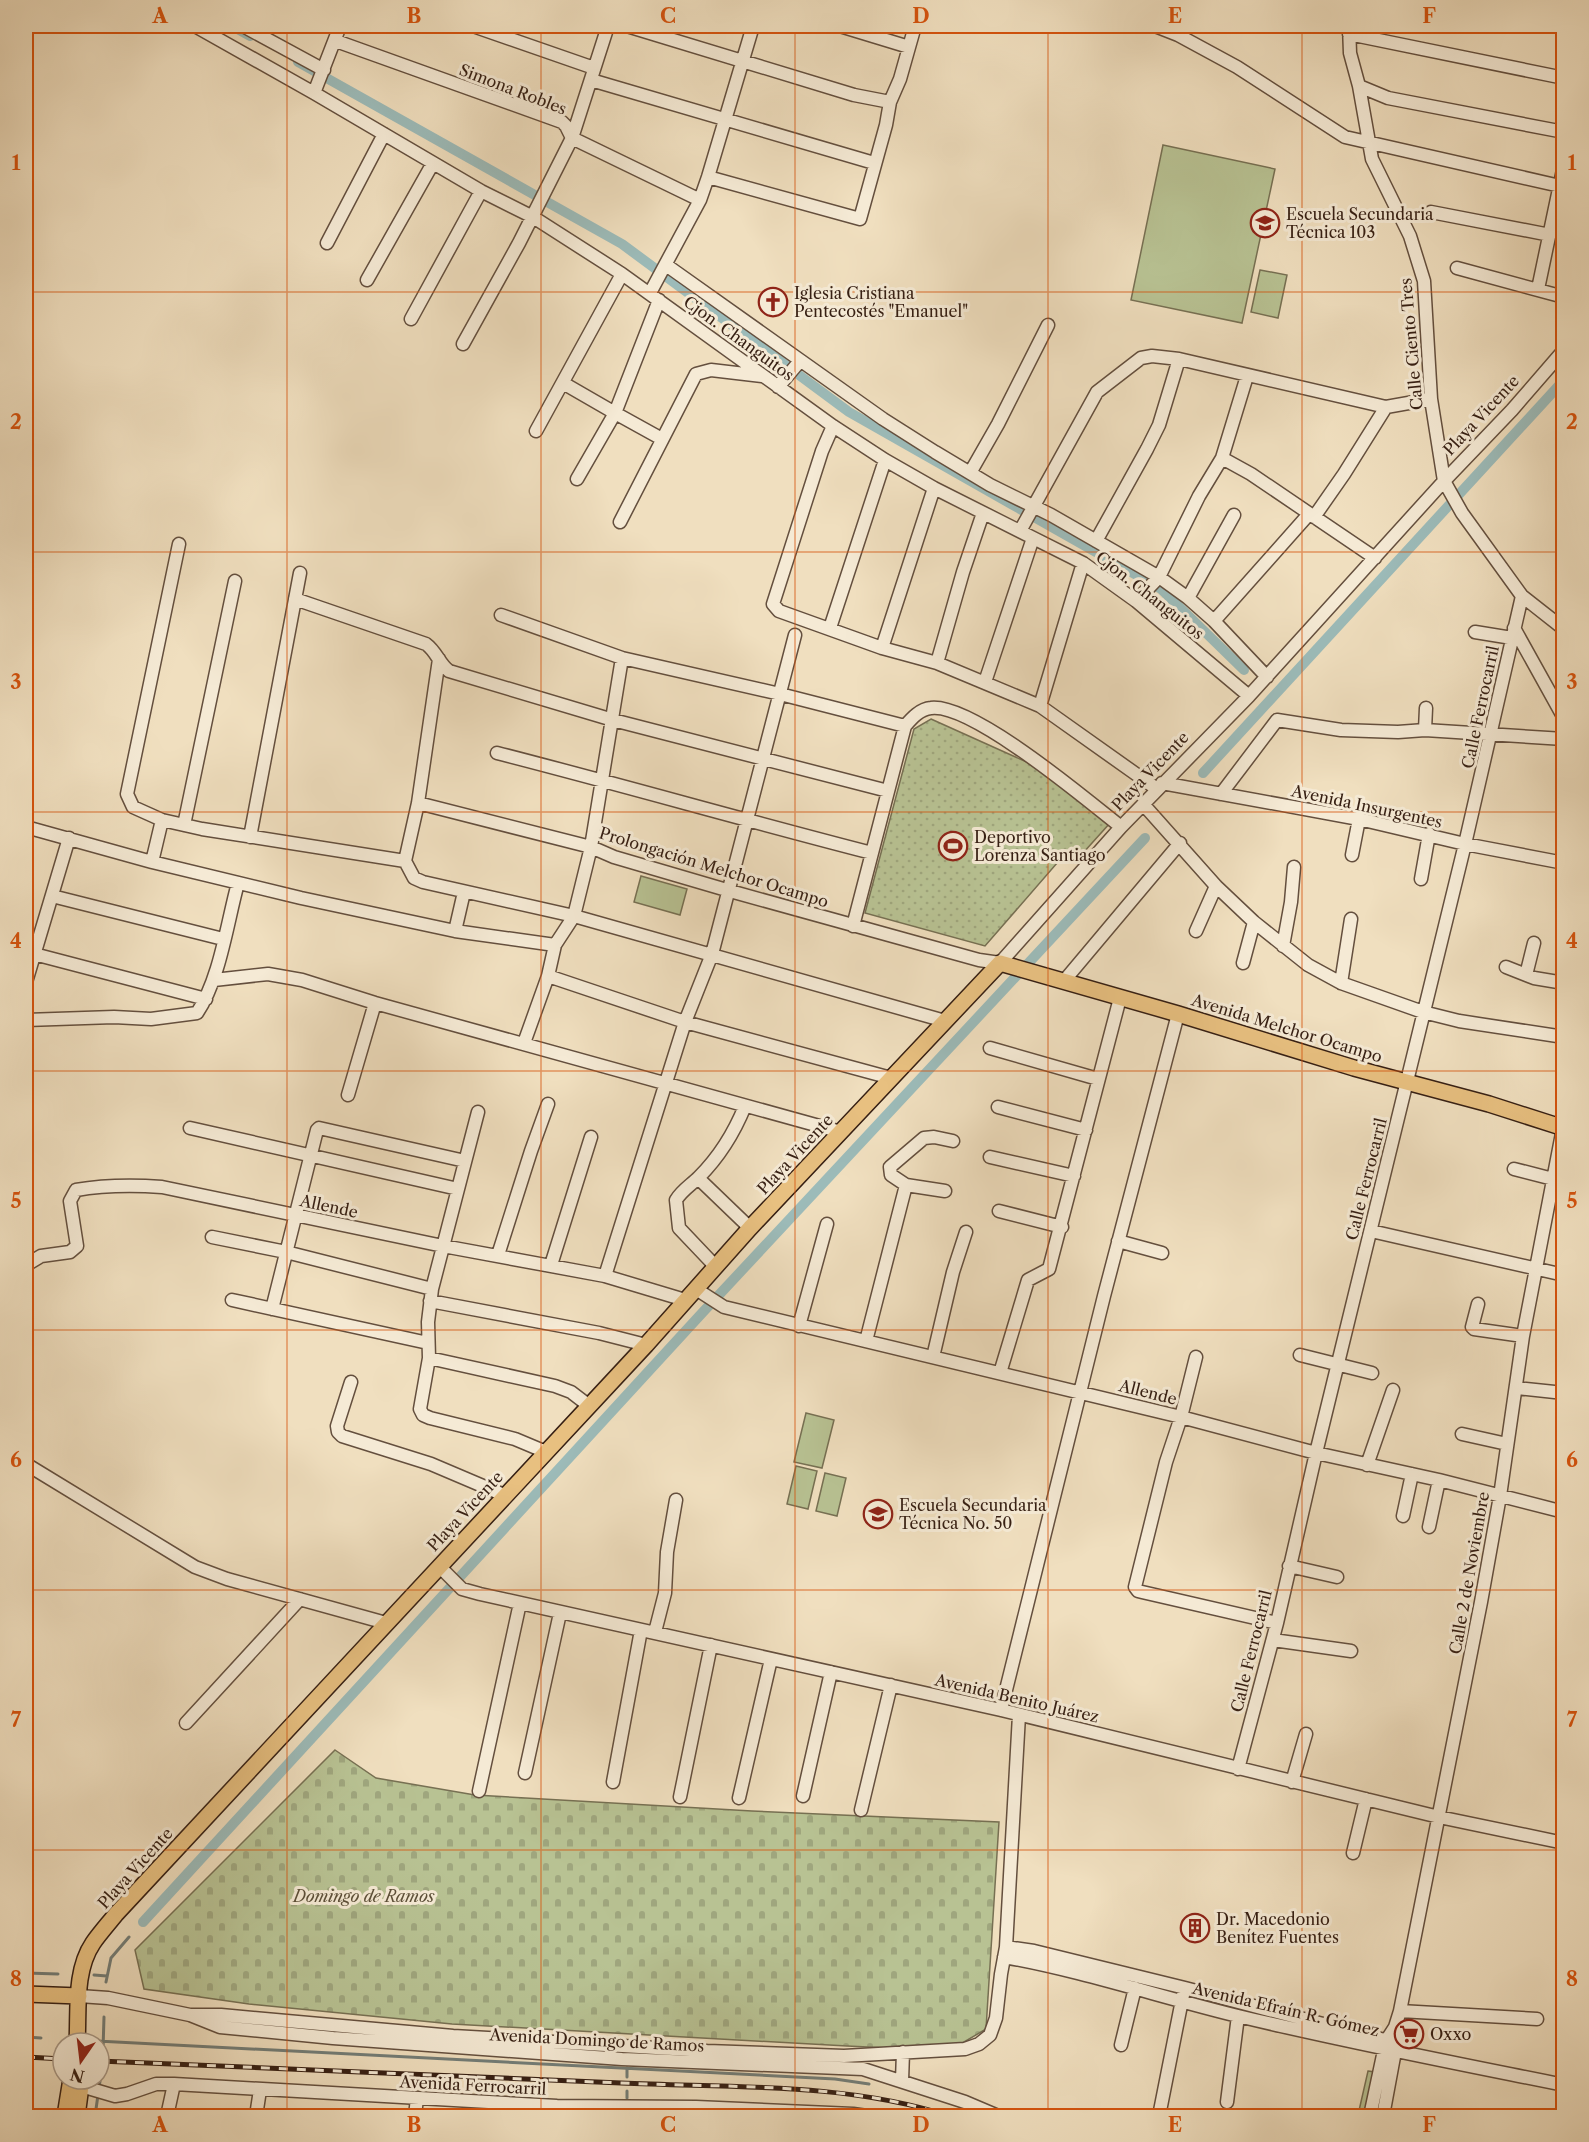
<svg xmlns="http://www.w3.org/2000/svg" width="1589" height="2142" viewBox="0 0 1589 2142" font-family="'Libre Caslon Text',serif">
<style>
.grass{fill:#b8c293;stroke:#777053;stroke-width:1.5}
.cemetery{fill:url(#cemetery-stones);stroke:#777053;stroke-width:1.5}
.park{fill:url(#park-dots);stroke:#777053;stroke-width:1.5}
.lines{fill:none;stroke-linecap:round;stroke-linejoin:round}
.stream{stroke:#737d77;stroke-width:3}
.canal{stroke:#9cbbb9;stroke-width:10}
.minor-casing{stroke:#644f3e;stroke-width:15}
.major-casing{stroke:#361f13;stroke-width:18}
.minor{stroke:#f5ead5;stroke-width:12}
.major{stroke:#e8c080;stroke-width:15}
.rail-casing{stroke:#361f13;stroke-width:5}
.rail{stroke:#f5ead5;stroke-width:3;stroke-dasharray:9;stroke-linecap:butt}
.grid{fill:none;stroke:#d6530d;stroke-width:1.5;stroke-opacity:0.55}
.labels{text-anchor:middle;stroke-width:6;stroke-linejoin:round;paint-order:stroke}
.street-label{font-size:16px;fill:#361f13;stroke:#f5ead5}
.poi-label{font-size:16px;fill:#361f13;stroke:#f5ead5;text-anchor:start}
.park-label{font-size:16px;font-style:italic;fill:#5d5039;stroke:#f5ead5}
.neatline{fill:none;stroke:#d6530d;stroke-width:2}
.grid-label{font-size:20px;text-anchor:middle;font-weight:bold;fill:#d6530d}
</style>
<defs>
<pattern id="cemetery-stones" width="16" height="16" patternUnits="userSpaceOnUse" patternTransform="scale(1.5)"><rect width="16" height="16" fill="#b8c293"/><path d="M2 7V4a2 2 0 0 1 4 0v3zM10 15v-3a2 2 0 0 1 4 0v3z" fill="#9fa67e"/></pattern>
<pattern id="park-dots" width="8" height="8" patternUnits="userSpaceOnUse" patternTransform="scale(1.5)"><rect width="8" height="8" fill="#b8c293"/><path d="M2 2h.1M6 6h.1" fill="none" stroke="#9fa67e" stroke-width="1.8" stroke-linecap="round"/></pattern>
</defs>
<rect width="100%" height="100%" fill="#f0dfbf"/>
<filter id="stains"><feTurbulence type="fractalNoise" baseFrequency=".00333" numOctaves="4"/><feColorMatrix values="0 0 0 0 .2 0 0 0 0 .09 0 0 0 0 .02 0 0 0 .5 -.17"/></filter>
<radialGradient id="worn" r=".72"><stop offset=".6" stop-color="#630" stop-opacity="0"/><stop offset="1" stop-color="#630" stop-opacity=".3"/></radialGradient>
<path class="grass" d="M1163 145 1275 169 1242 323 1131 300Z
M1260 270 1287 275 1278 318 1251 312Z
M641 876 687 889 680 915 634 902Z
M806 1413 834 1420 822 1468 794 1462Z
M796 1466 817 1471 808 1509 787 1504Z
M825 1473 846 1478 837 1516 816 1511Z
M1368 2071 1375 2072 1365 2116 1327 2115 1328 2109 1358 2115Z"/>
<path class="cemetery" d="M335 1750 376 1778 475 1795 752 1811 999 1822 986 2029 959 2045 889 2048 847 2046 452 2024 249 2004 144 1989 135 1950Z"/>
<path class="park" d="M931 719 1031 764 1110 823 1074 863 1064 855 985 946 865 913 914 729Z"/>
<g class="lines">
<path class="stream" d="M26 1973 58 1974
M94 1975 107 1976
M106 1982 111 1958 129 1937
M26 2037 41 2038
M97 2041 835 2079 869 2084
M103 2050 104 2017
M627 2077V2068
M99 2088 101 2074
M627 2098V2091
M95 2116 98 2095"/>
<path class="canal" d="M232 26 250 36
M298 62 622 244 849 412 1161 589 1244 670
M1203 773 1564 380
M143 1922 703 1312 1145 838"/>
<g class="minor-casing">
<path id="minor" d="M195 26 314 93 481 191 533 217 622 274 833 426 885 460 934 488 1083 563 1136 601 1249 696
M243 26 324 70
M473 26 594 68
M627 26 854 95 890 102 900 79 915 26
M840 26 909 47
M1155 26 1178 35 1237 67 1345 137 1560 186
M1349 26 1350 53 1359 86 1372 159 1410 236 1424 281 1431 399 1444 481 1462 513 1522 596 1564 629
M1349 34 1564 78
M336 41 562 122 566 126 572 138 700 200
M591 80 874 163
M1359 86 1388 98 1564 132
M314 93 340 26
M708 177 860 219 886 125 890 102
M1431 212 1550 235
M327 243 384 134
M666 265 883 419 935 452 990 485 1051 515 1159 577 1188 598 1214 621 1267 677
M1457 268 1564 297
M367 280 433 163
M1538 289 1564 165
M650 293 700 200 708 177 753 26
M659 300 615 413 662 439
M411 319 481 191
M463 344 519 243 572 138 608 26
M563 383 615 413 577 479
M778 387 800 361
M833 426 822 451 773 604 779 611 882 648 937 663 1040 706 1157 789
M536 431 622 274
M1222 458 1251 474 1375 558
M970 473 998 424 1048 325
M1314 517 1344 474 1386 407 1431 399
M620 522 696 374 711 370 762 376
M1020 531 1097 392 1141 358 1152 356 1179 359 1386 407
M1096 541 1147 449 1159 425 1179 359
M179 544 127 794 133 807 162 820 202 829 405 861 414 878 423 882 574 916 945 1021
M1188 598 1234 515
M295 599 426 644C437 652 439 664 449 671L613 720 888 791
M1136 601 1159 577 1199 496 1222 458 1247 376
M501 615 622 658 780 694 905 726
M1214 621 1309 514
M830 628 885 460
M1514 628 1564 718
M1475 632 1512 638
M882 648 934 488
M937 663 963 572 983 513
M985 682 1033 538
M1040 706 1083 563
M1425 730 1426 708
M497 753C622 785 747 821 872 853
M1162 783 1359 819 1465 844 1564 863
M1221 794 1277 720 1341 730 1398 732 1425 730 1564 739
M418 803 591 847 614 857 730 891 979 960 1000 963
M1143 804 1216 886 1254 922 1308 965 1341 983 1423 1012 1459 1021 1564 1037
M184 825 235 581
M26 827 152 862 301 898 455 931 555 945
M250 837 300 573
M1352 855 1359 819
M405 861 418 803 439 659
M152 862 162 820
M1421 879 1429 834
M52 896 223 939
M853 926 905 726C912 718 920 709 931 708 972 703 1087 800 1121 827
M455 931 464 892
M1196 931 1216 886
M1283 946 1291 902 1294 867
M34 954 206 999
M1000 963 1121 827 1249 696 1444 481 1512 410 1564 350
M1243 963 1254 922
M1506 967 1534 978 1564 983
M1526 975 1534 943
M548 976 685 1022 891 1078
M214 980 268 974 302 980 375 1003 841 1132
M1064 981 1180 843
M26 982 69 838
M1341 983 1351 919
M26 1020 114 1017 151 1019 197 1013C220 979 227 923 238 883
M524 1043 548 976 555 945 574 916 591 847 622 658
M990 1048 1098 1079
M348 1095 375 1003
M998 1107 1086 1130
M478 1112 432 1289 428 1322 429 1358 420 1409 423 1415 430 1418 515 1439 546 1452
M190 1128 458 1189
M990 1157 1074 1176
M1514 1169 1553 1179
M698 1178 750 1228
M945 1191 906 1185 891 1175 890 1167 924 1138 934 1137 953 1141
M999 1211 1062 1227
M1371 1231 1564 1275
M212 1237 286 1252 432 1289
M1118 1241 1162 1253
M498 1255 531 1151 548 1104
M26 1265 41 1256 70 1252 77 1246 70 1201 76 1190C105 1185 132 1185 162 1187L443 1246 605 1276 685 1300
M551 1265 591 1137
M716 1267 679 1228 676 1200C682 1190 691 1185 699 1177 720 1156 734 1133 745 1106
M605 1276 685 1022 712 954 795 635
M696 1289 724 1307 1181 1417 1316 1453 1439 1480 1564 1512
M232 1300 428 1343
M430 1301 599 1333 646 1345
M1478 1304 1472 1327 1474 1329 1523 1336
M272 1309 317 1130 319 1128 465 1161
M799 1326 827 1224
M866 1341 906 1185
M1300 1355 1372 1373
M933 1357 953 1272 966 1232
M1196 1357 1181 1417 1166 1462 1135 1587 1138 1591 1142 1592 1277 1623
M429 1358 555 1386 571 1392 588 1405
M1000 1373 1028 1280 1049 1269 1120 998
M351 1382 337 1426 338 1432 342 1436 431 1464 504 1495
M1517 1388 1564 1393
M1462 1434 1507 1444
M26 1464 195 1567 227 1579 386 1623
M1367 1465 1393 1390
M1403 1516 1412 1474
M1429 1527 1439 1480
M439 1566 462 1589 480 1594 1001 1710 1439 1817 1564 1843
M1289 1566 1337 1577
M655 1632 665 1593 667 1552 676 1500
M1273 1640 1351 1651
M1001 1710 1104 1296 1178 1014
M186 1723 300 1599
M1238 1769 1277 1623 1316 1453 1465 844 1522 596
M525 1773 560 1613
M613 1782 641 1630
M1292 1782 1306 1734
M479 1791 520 1603
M803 1796 831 1672
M680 1797 711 1645
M739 1798 771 1659
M861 1810 891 1685
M1353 1853 1366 1799
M1006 1947 1034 1951 1185 1988 1396 2043
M1004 1957C1083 1971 1160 1997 1238 2016 1346 2042 1455 2063 1564 2085
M79 1996 108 1998 190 2015 220 2027 333 2038 622 2059 863 2069 965 2102 998 2116
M1400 2011 1537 2019
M190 2015H221L453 2036 707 2051 844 2056 965 2049 979 2044 990 2035 996 2018 1001 1974 1006 1947 1019 1715
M1121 2045 1135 1988
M902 2081 903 2052
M81 2086 115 2096 127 2094 156 2084H174L557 2106 696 2107 853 2114 867 2116
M1227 2102 1238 2016
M167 2116 174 2084
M256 2116 260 2090
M415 2116 417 2098
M486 2116 489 2102
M1159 2116 1183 1995
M1370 2116 1386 2041 1395 2027 1400 2011 1481 1602 1500 1496 1523 1336 1564 1123
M1383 2116 1396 2046"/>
</g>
<g class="major-casing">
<path id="major" d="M26 1994 79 1996
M77 2043C79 2011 74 1971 93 1943 100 1933 109 1923 116 1914L646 1345 750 1228 1000 963 1178 1014 1354 1068 1489 1104 1564 1128
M65 2116 71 2079
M77 2116 81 2086 80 2079"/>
</g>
<use href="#minor" class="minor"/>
<use href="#major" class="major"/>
<g class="rail-casing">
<path id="rail" d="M26 2057 63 2059
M99 2061C273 2068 447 2076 621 2083 732 2088 844 2082 950 2116"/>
</g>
<use href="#rail" class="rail"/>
</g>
<path class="grid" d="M287 26V2116M541 26V2116M795 26V2116M1048 26V2116M1302 26V2116M26 292H1564M26 552H1564M26 812H1564M26 1071H1564M26 1330H1564M26 1590H1564M26 1850H1564"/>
<defs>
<g id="school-ring" transform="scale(1.5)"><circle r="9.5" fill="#f5ead5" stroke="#8f2418" stroke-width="1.5"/><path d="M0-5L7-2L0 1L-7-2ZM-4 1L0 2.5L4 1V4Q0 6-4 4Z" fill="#8f2418"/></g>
<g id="church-ring" transform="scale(1.5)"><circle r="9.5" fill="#f5ead5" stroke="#8f2418" stroke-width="1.5"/><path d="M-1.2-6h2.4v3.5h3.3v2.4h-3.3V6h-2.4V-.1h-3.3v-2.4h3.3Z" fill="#8f2418"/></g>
<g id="stadium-ring" transform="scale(1.5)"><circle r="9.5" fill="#f5ead5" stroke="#8f2418" stroke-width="1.5"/><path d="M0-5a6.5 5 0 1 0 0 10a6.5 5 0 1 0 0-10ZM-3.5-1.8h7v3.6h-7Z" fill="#8f2418"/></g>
<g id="building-ring" transform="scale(1.5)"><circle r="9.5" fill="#f5ead5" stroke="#8f2418" stroke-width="1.5"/><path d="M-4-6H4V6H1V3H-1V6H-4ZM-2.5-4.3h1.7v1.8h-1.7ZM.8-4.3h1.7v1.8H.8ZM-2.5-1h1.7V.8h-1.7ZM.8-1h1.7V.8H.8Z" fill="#8f2418"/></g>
<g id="supermarket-ring" transform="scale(1.5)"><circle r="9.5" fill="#f5ead5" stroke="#8f2418" stroke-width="1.5"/><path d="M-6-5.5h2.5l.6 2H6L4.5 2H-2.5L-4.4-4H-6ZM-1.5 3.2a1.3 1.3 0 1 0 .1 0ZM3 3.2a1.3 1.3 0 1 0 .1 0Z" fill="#8f2418"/></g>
</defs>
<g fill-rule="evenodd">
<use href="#school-ring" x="1265" y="223"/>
<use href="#church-ring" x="773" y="302"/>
<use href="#stadium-ring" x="953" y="846"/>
<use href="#school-ring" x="878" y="1514"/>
<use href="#building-ring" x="1195" y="1928"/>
<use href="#supermarket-ring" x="1409" y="2034"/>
</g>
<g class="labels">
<g class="street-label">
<text transform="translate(513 89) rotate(21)" y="6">Simona Robles</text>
<text transform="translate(739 338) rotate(36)" y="6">Cjon. Changuitos</text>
<text transform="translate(1411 344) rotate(-95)" y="6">Calle Ciento Tres</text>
<text transform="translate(1481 415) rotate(-47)" y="6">Playa Vicente</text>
<text transform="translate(1150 595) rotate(38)" y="6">Cjon. Changuitos</text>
<text transform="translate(1480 707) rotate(-78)" y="6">Calle Ferrocarril</text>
<text transform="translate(1150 771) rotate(-46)" y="6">Playa Vicente</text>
<text transform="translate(1367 806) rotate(12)" y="6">Avenida Insurgentes</text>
<text transform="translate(714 867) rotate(17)" y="6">Prolongación Melchor Ocampo</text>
<text transform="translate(1287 1028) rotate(17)" y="6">Avenida Melchor Ocampo</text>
<text transform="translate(795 1154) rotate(-47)" y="6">Playa Vicente</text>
<text transform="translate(1366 1179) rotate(-76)" y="6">Calle Ferrocarril</text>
<text transform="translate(329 1206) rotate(12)" y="6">Allende</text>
<text transform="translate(1148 1392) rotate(14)" y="6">Allende</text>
<text transform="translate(465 1511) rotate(-47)" y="6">Playa Vicente</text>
<text transform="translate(1469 1573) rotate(-80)" y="6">Calle 2 de Noviembre</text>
<text transform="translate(1251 1651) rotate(-76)" y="6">Calle Ferrocarril</text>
<text transform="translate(1017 1698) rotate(13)" y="6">Avenida Benito Juárez</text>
<text transform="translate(135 1868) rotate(-48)" y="6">Playa Vicente</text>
<text transform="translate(1286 2009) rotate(13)" y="6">Avenida Efraín R. Gómez</text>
<text transform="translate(597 2040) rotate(3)" y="6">Avenida Domingo de Ramos</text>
<text transform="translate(473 2085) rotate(3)" y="6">Avenida Ferrocarril</text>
</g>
<g class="poi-label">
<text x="1286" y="220">Escuela Secundaria<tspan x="1286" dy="18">Técnica 103</tspan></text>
<text x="794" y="299">Iglesia Cristiana<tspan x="794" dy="18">Pentecostés "Emanuel"</tspan></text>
<text x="974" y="843">Deportivo<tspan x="974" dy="18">Lorenza Santiago</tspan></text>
<text x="899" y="1511">Escuela Secundaria<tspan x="899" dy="18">Técnica No. 50</tspan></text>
<text x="1216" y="1925">Dr. Macedonio<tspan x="1216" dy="18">Benítez Fuentes</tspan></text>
<text x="1430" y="2040">Oxxo</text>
</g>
<g class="park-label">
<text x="364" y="1902">Domingo de Ramos</text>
</g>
</g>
<rect width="1589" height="2142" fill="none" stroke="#f0dfbf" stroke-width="66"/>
<g transform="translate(81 2061) rotate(194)"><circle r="28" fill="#f5ead5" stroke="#a99987" stroke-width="1.5"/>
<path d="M0-4.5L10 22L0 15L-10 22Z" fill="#8f2418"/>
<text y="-9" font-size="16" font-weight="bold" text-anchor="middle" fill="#361f13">N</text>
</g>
<rect x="33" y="33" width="1523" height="2076" class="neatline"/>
<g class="grid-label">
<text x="160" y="23">A</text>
<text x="414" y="23">B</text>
<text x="668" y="23">C</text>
<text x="921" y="23">D</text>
<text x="1175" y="23">E</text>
<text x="1429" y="23">F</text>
<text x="16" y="170">1</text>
<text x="1572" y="170">1</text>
<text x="16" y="429">2</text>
<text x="1572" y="429">2</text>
<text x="16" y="689">3</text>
<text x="1572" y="689">3</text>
<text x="16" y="948">4</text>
<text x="1572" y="948">4</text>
<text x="16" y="1208">5</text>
<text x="1572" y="1208">5</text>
<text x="16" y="1467">6</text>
<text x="1572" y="1467">6</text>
<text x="16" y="1727">7</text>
<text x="1572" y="1727">7</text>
<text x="16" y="1986">8</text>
<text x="1572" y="1986">8</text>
<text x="160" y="2132">A</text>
<text x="414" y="2132">B</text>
<text x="668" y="2132">C</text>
<text x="921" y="2132">D</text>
<text x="1175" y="2132">E</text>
<text x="1429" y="2132">F</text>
</g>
<rect width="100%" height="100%" filter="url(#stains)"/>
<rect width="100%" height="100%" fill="url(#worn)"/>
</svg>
